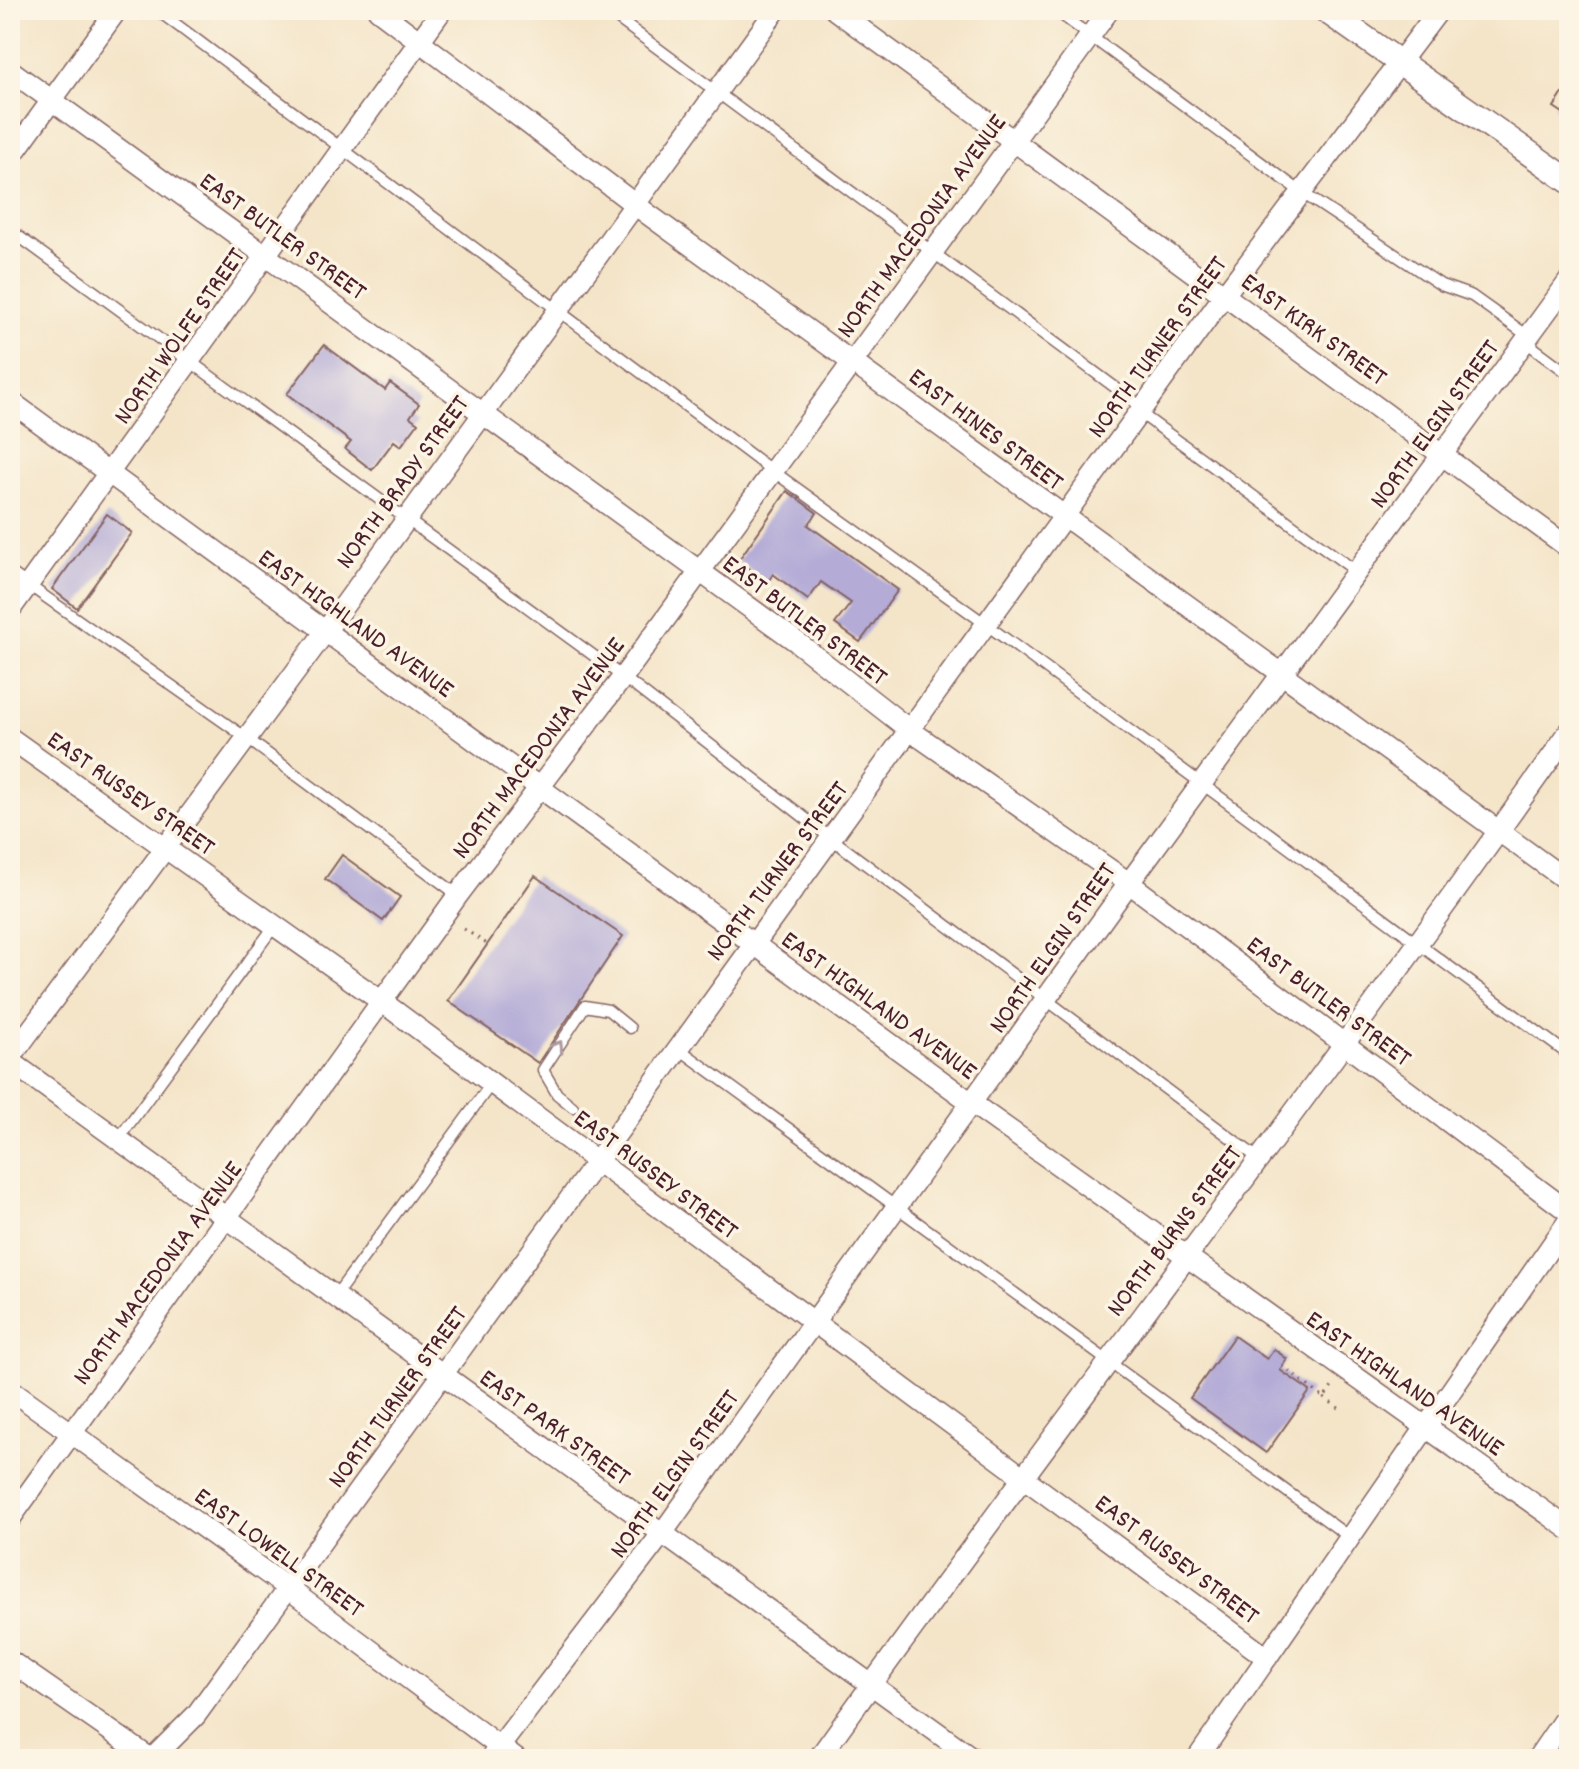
<svg xmlns="http://www.w3.org/2000/svg" width="1579" height="1769" viewBox="0 0 1579 1769" font-family="Dekko,sans-serif">
<style>
.building{fill:#b4acd7}
.lines{fill:none;stroke-linecap:round;stroke-linejoin:round}
.service-casing{stroke:#866462;stroke-width:13}
.minor-casing{stroke:#866462;stroke-width:23}
.tertiary-casing{stroke:#866462;stroke-width:27}
.path{stroke:#866462;stroke-width:3;stroke-dasharray:2 6;stroke-linecap:butt}
.service{stroke:#fff;stroke-width:10}
.minor{stroke:#fff;stroke-width:20}
.tertiary{stroke:#fff;stroke-width:24}
.oneway{stroke:#ae9aa0}
.labels{text-anchor:middle;stroke-width:7;stroke-linejoin:round;paint-order:stroke}
.street-label{font-size:26px;fill:#4a1f2b;stroke:#fcf5e5}
</style>
<rect width="100%" height="100%" fill="#fcf5e5"/>
<filter id="ink" filterUnits="userSpaceOnUse"><feTurbulence type="fractalNoise" baseFrequency=".0125" numOctaves="2"/><feDisplacementMap in="SourceGraphic" scale="16" xChannelSelector="R" yChannelSelector="G"/><feConvolveMatrix kernelMatrix="1 2 1 2 8 2 1 2 1" color-interpolation-filters="sRGB"/></filter>
<filter id="wash" filterUnits="userSpaceOnUse"><feTurbulence type="fractalNoise" baseFrequency=".006" numOctaves="4" result="noise"/><feDisplacementMap in="SourceGraphic" scale="32" xChannelSelector="R" yChannelSelector="G"/><feGaussianBlur stdDeviation="1.8" result="paint"/><feColorMatrix in="noise" values="0 0 0 0 0 0 0 0 0 0 0 0 0 0 0 0 0 1.4 0 .05"/><feComposite in="paint" operator="in"/></filter>
<g filter="url(#wash)">
<rect width="100%" height="100%" fill="#f4e5c9"/>
<g id="blocks">
<path class="building" d="M1569 84V117L1554 107Z
M324 345 385 390 390 383 419 404 410 417 418 423 401 446 394 441 372 470 345 449 351 442 287 394Z
M787 491 817 513 808 525 898 590 860 642 835 624 851 603 821 582 808 600 773 574 768 582 738 561Z
M107 514 132 533 77 608 52 589Z
M342 855 400 897 383 921 325 879Z
M535 876 623 936 538 1063 448 1001Z
M1234 1336 1267 1359 1274 1349 1287 1359 1280 1370 1310 1391 1266 1453 1190 1398Z"/>
</g>
</g>
<g filter="url(#ink)">
<use href="#blocks" fill-opacity="0" stroke="#866462" stroke-width="2"/>
<g class="lines">
<g class="service-casing">
<path id="service" d="M157 10 763 464 987 625 1569 1055
M606 10 1143 408
M1055 10 1301 192 1441 285 1472 296 1528 336 1534 348 1569 374
M10 230 623 677 832 839 1259 1159
M1140 413 1357 572
M10 572 245 737 458 895
M678 1048 1348 1536
M573 1107 557 1094 543 1070 585 1006 608 1010 630 1028
M119 1138 275 925
M336 1295 491 1084"/>
</g>
<g class="minor-casing">
<path id="minor" d="M378 10 649 215 1569 882
M835 10 1569 548
M10 70 797 642 911 731 1129 883 1569 1212
M10 158 117 10
M10 401 984 1112 1569 1529
M10 610 442 10
M10 738 381 1001 1267 1658
M10 1058 314 647 776 10
M10 1061 974 1759
M10 1389 289 1589 516 1759
M10 1519 458 895 623 677 1109 10
M10 1661 151 1759
M152 1759 196 1715 1225 294 1439 10
M490 1759 661 1535 1129 883 1569 281
M818 1759C1065 1414 1325 1079 1569 732
M1197 1759 1569 1220
M1537 1759 1569 1712"/>
</g>
<g class="tertiary-casing">
<path id="tertiary" d="M1325 10 1569 181"/>
</g>
<path class="path" d="M464 929 487 944
M1282 1366 1324 1398 1332 1387
M1324 1398 1342 1410"/>
<use href="#service" class="service"/>
<use href="#minor" class="minor"/>
<use href="#tertiary" class="tertiary"/>
</g>
<defs><path id="oneway-chevron" d="M-2-3.5L2.5 0L-2 3.5" fill="none" stroke-width="1.6" stroke-linecap="round" stroke-linejoin="round" transform="scale(2)"/></defs>
<use class="oneway" href="#oneway-chevron" transform="translate(558 1046) rotate(-58)"/>
</g>
<g class="labels">
<g class="street-label">
<text transform="translate(920 225) rotate(-54)" y="9">NORTH MACEDONIA AVENUE</text>
<text transform="translate(284 235) rotate(36)" y="9">EAST BUTLER STREET</text>
<text transform="translate(1315 328) rotate(36)" y="9">EAST KIRK STREET</text>
<text transform="translate(178 335) rotate(-55)" y="9">NORTH WOLFE STREET</text>
<text transform="translate(1156 346) rotate(-54)" y="9">NORTH TURNER STREET</text>
<text transform="translate(1433 423) rotate(-54)" y="9">NORTH ELGIN STREET</text>
<text transform="translate(987 428) rotate(37)" y="9">EAST HINES STREET</text>
<text transform="translate(401 481) rotate(-54)" y="9">NORTH BRADY STREET</text>
<text transform="translate(806 619) rotate(37)" y="9">EAST BUTLER STREET</text>
<text transform="translate(357 622) rotate(36)" y="9">EAST HIGHLAND AVENUE</text>
<text transform="translate(537 747) rotate(-53)" y="9">NORTH MACEDONIA AVENUE</text>
<text transform="translate(132 792) rotate(35)" y="9">EAST RUSSEY STREET</text>
<text transform="translate(776 870) rotate(-53)" y="9">NORTH TURNER STREET</text>
<text transform="translate(1051 947) rotate(-55)" y="9">NORTH ELGIN STREET</text>
<text transform="translate(1330 1000) rotate(37)" y="9">EAST BUTLER STREET</text>
<text transform="translate(880 1004) rotate(36)" y="9">EAST HIGHLAND AVENUE</text>
<text transform="translate(657 1173) rotate(37)" y="9">EAST RUSSEY STREET</text>
<text transform="translate(1173 1230) rotate(-53)" y="9">NORTH BURNS STREET</text>
<text transform="translate(156 1272) rotate(-54)" y="9">NORTH MACEDONIA AVENUE</text>
<text transform="translate(1406 1382) rotate(35)" y="9">EAST HIGHLAND AVENUE</text>
<text transform="translate(396 1396) rotate(-54)" y="9">NORTH TURNER STREET</text>
<text transform="translate(556 1426) rotate(36)" y="9">EAST PARK STREET</text>
<text transform="translate(673 1473) rotate(-54)" y="9">NORTH ELGIN STREET</text>
<text transform="translate(280 1551) rotate(36)" y="9">EAST LOWELL STREET</text>
<text transform="translate(1178 1558) rotate(37)" y="9">EAST RUSSEY STREET</text>
</g>
</g>
<rect width="1579" height="1769" fill="none" stroke="#fcf5e5" stroke-width="40"/>
</svg>
